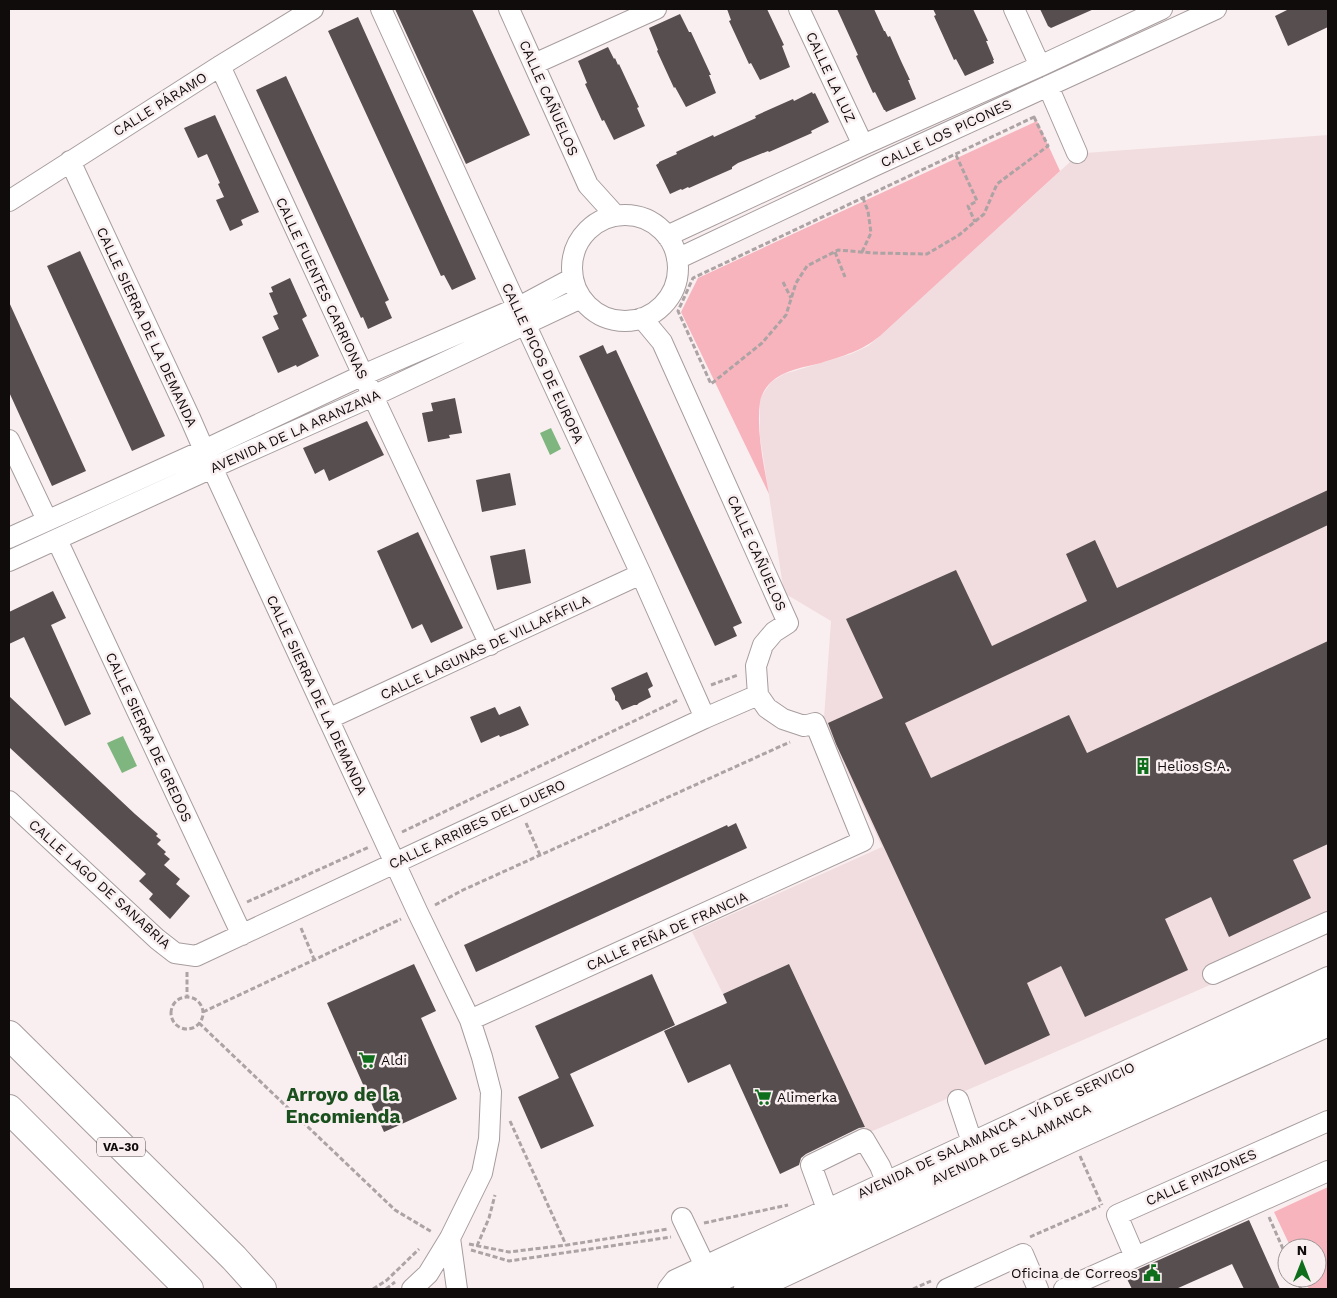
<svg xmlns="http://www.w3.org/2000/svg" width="1337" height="1298" viewBox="0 0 1337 1298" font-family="'Work Sans',sans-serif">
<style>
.built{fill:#f1dddf}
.green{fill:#f7b4bd}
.water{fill:#7fb57e}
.building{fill:#574e4f}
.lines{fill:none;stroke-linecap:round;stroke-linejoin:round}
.minor-casing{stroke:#a79d9e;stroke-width:22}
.highway-casing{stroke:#a79d9e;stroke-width:30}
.path{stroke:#aca3a4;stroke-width:3;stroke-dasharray:5 2.5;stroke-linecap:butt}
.minor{stroke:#fff;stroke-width:20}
.highway{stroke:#fff;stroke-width:28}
.labels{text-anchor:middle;stroke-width:5;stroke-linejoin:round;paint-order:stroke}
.shield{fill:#faeff0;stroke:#565050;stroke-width:1}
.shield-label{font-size:12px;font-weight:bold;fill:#100c0c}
.street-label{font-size:14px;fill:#100c0c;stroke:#faeff0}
.poi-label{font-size:14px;fill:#100c0c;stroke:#faeff0;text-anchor:start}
.district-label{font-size:19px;font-weight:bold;fill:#19501d;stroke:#faeff0}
</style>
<rect width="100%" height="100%" fill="#faeff0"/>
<path class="built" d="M1328 135V934L868 1133 789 964 723 994 692 932 882 847 825 724 824 718 831 621 784 593 760 437V400L763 394 771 382 784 374 851 354 868 346 880 336 1071 161 1085 153Z"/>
<path class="green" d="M1037 121 1060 171 880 336C860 352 845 355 821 363 805 367 784 370 771 382 766 387 761 395 760 402 756 432 764 465 769 494L681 312 698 278Z
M1328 1187V1289H1309L1304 1278H1317V1248H1291L1274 1212Z"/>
<path class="water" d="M551 428 561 449 550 455 540 433Z
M123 736 137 766 122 773 107 743Z"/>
<path class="building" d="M395 9H472L530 135 466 164Z
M727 9H767L784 45 782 46 790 67 760 80 751 63 749 64 729 21 731 20Z
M837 9H874L884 31H885L888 37 890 36 901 61 910 80H908L916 99 886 112 885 110H884L875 92 873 93 856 56 858 55Z
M933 9H973L988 41H986L994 60H993L994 63 965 76 956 59 954 60 934 16 936 15Z
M1040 9H1094L1051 28 1048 26Z
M1289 9H1328V27L1288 46 1275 16Z
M680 14 689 32H691L711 75H709L716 93 686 107 675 87 674 88 657 51 658 50 649 28Z
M358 17 476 279 452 290 444 275 441 276 328 31Z
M608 47 614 59 615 58 618 65 619 64 639 107 637 108 645 126 614 140 604 120 602 121 585 84 587 83 578 61Z
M286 76 389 300 385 302 392 318 368 329 363 317 361 318 256 90Z
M812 92 813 94 815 93 829 122 811 131 812 133 769 152 768 151 738 163 732 167V169L707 180 689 188 688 187 682 190 681 189 670 194 656 165 659 163V162L677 154 676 152 713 135 714 137 756 118 755 116 793 99 794 101Z
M215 115 259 212 241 220 243 225 230 231 216 200 224 197 218 184 220 183 207 154 198 158 184 128Z
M80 251 165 436 132 451 47 266Z
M290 278 307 316 302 319 319 356 297 367 296 365 278 373 262 337 279 329 273 316 278 314 269 293 273 292 271 287Z
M9 302 86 471 52 486 9 392Z
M603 345 607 354 616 350 742 623 733 627 737 636 715 646 579 356Z
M455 398 462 433 449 435 450 438 428 442 422 413 433 411 431 403Z
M367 421 384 455 329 481 324 469 315 474 303 448Z
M510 473 516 505 482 512 476 480Z
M1328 490V525L905 723 931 778 1069 715 1087 753 1328 641V844L1293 860 1311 898 1229 937 1211 897 1165 919 1188 970 1085 1017 1061 966 1027 983 1050 1035 985 1065 836 744 828 723 883 698 846 619 956 570 992 646 1087 601 1066 554 1095 540 1117 588Z
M418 532 463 628 431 643 422 624 412 629 377 551Z
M525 549 531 583 497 590 490 556Z
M53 591 66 618 51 625 91 714 65 726 24 637 9 644V612Z
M647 672 653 686 648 689 651 697 639 703 637 705H634L622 710 618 702 615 700V696L611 688Z
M9 696 135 814 158 834 156 836 161 840 157 844 166 852 164 854 170 859 164 865 180 879 176 884 190 896 170 919 149 899 153 894 139 881 146 874 9 747Z
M520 706 529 725 518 730 500 737 499 735 481 743 470 717 495 707 499 715Z
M736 823 747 848 476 972 464 945 727 825 728 827Z
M414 964 436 1011 421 1018 457 1099 384 1132 327 1003Z
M789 964 865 1127 859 1128 806 1154 801 1158 799 1165 780 1174 730 1064 688 1083 664 1031 727 1003 723 994Z
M652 974 675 1025 570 1074 594 1126 541 1149 518 1097 559 1078 535 1026Z
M1249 1220 1280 1289H1244L1232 1264 1176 1289H1132L1125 1275Z"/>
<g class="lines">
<g class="minor-casing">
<path id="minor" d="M381 9 509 289 641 574 705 718
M509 9 588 185 616 216
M799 9 863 145
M1014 9 1040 66
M534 64 656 9
M220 66 363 375 490 645
M1048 86 1077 153
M70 161 190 418 204 450 418 913 470 1020 482 1057 491 1092 489 1139 482 1173 450 1238 428 1274 412 1289
M9 201 220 66 313 9
M572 268a53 53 0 1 1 106 0a53 53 0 1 1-106 0Z
M667 236 863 145 1040 66 1162 9
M677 259 874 166 1216 9
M9 440 47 520
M9 538 204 450 363 375 517 308 573 278
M57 540 242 935
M9 561 212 468 373 396 581 298
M328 719 641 574
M9 801 157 939 175 953 196 956 705 718 758 695
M1213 974 1328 922
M470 1020 863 841 815 723 804 726 783 719 767 708 758 695 756 666 763 645 774 632 788 623 662 342 642 318
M958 1100 972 1142
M827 1209 811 1165 864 1139 880 1166 886 1181
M682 1218 705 1266
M450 1238 457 1289
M1135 1257 1117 1215 1328 1121
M668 1289 675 1280 705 1266 1328 977
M947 1289 1023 1254 1038 1289
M1064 1289 1328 1171"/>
</g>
<g class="highway-casing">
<path id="highway" d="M9 1035 234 1258 262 1289
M9 1109 189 1289
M694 1289 1328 998
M748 1289 1075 1136 1328 1022"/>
</g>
<path class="path" d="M1034 117 1048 146 997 184 984 214 959 235 927 254 873 253 838 250 807 266 796 283 786 315 762 343 711 384 678 311 693 278Z
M956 155 977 201 968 206 975 222
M835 252 845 277
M862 252 871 233 868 211 863 198
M783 282 791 298
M711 685 738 675
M526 823 540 855
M402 832 678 700
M247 902 369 847
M435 905 463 890 790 742
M301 928 314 959
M187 972V997
M171 1013a16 16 0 1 1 32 0a16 16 0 1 1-32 0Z
M203 1012 401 919
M199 1023 395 1210 432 1232
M510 1121 566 1245
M1080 1156 1102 1205
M1269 1217 1287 1258
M704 1223 788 1205
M1030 1237 1100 1206
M469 1244 509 1252 567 1245 668 1229
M477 1246 489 1218 495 1195
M471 1250 509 1261 671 1237
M1296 1278 1301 1289
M373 1289 387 1280 419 1249
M386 1289 395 1282
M913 1289 931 1281"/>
<use href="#minor" class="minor"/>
<use href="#highway" class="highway"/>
</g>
<defs>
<g id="building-bare" transform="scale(1.35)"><path d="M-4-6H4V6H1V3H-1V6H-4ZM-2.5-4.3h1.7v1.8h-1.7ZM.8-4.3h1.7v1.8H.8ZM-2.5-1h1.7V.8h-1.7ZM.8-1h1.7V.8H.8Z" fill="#0e6e1c" stroke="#faeff0" stroke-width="2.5" paint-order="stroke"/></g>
<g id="supermarket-bare" transform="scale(1.35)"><path d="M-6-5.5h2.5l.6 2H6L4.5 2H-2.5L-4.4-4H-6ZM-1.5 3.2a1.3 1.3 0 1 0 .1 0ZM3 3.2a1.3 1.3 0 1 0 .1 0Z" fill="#0e6e1c" stroke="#faeff0" stroke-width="2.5" paint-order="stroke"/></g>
<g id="civic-bare" transform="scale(1.35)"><path d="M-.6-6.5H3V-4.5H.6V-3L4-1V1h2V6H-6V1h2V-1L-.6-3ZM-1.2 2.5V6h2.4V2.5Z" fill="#0e6e1c" stroke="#faeff0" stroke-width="2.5" paint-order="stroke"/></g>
</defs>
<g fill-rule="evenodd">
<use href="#building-bare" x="1143" y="766"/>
<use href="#supermarket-bare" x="367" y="1060"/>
<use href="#supermarket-bare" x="763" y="1097"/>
<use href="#civic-bare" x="1152" y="1273"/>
</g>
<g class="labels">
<rect class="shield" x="97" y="1137.5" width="48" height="19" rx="4"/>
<g class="shield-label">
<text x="121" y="1151">VA-30</text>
</g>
<g class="street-label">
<text transform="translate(831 77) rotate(65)" y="5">CALLE LA LUZ</text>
<text transform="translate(549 98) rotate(66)" y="5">CALLE CAÑUELOS</text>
<text transform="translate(160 104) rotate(-32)" y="5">CALLE PÁRAMO</text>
<text transform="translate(946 133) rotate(-25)" y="5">CALLE LOS PICONES</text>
<text transform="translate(322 288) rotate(65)" y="5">CALLE FUENTES CARRIONAS</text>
<text transform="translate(147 327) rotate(65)" y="5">CALLE SIERRA DE LA DEMANDA</text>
<text transform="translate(543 363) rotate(65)" y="5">CALLE PICOS DE EUROPA</text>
<text transform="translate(295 431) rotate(-24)" y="5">AVENIDA DE LA ARANZANA</text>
<text transform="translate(757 553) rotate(66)" y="5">CALLE CAÑUELOS</text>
<text transform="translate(485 647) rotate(-25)" y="5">CALLE LAGUNAS DE VILLAFÁFILA</text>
<text transform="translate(317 695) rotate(65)" y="5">CALLE SIERRA DE LA DEMANDA</text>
<text transform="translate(149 737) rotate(65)" y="5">CALLE SIERRA DE GREDOS</text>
<text transform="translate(477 824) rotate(-25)" y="5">CALLE ARRIBES DEL DUERO</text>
<text transform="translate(100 884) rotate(42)" y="5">CALLE LAGO DE SANABRIA</text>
<text transform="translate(667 931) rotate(-24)" y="5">CALLE PEÑA DE FRANCIA</text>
<text transform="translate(996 1130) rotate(-25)" y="5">AVENIDA DE SALAMANCA - VÍA DE SERVICIO</text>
<text transform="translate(1011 1144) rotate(-25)" y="5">AVENIDA DE SALAMANCA</text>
<text transform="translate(1201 1177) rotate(-24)" y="5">CALLE PINZONES</text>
</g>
<g class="poi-label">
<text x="1157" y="771">Helios S.A.</text>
<text x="381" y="1065">Aldi</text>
<text x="777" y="1102">Alimerka</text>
<text x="1138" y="1278" text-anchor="end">Oficina de Correos</text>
</g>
<g class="district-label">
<text x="343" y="1101">Arroyo de la<tspan x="343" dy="22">Encomienda</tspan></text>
</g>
</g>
<rect width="1337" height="1298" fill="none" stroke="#100c0c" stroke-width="20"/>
<g transform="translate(1302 1263)"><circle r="24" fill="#faeff0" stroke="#9c9495"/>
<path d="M0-4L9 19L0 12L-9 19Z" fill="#0e6e1c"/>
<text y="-8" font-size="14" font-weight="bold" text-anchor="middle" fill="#100c0c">N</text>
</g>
</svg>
